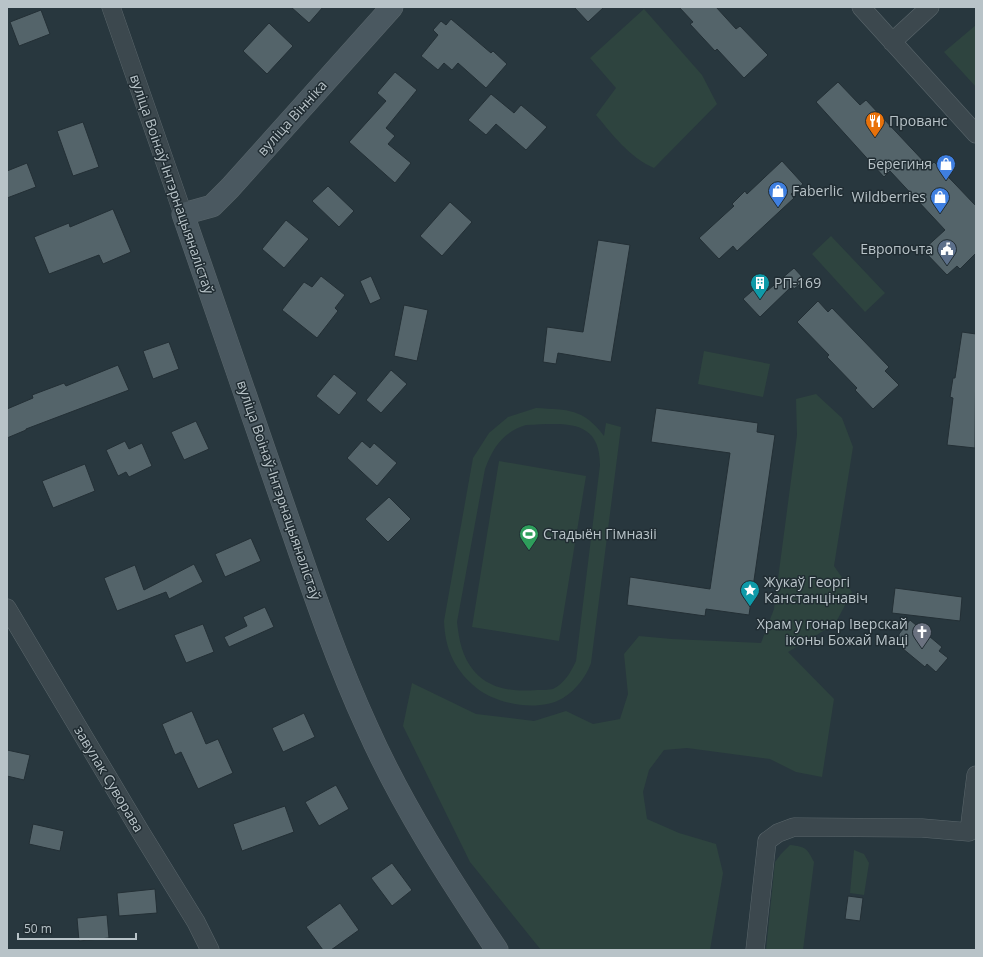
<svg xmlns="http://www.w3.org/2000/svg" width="983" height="957" viewBox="0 0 983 957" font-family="'Open Sans',sans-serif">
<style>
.green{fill:#2e443f;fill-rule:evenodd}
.building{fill:#54646a;stroke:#232f35}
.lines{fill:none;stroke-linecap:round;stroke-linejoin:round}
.street-casing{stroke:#5a666b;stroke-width:19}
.secondary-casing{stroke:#5a666b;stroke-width:23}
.street{stroke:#3c484e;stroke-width:18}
.secondary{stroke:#4a5860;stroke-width:22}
.labels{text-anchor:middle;stroke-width:3;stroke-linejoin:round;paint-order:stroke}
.street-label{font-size:14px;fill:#b8c3c8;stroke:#212d33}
.poi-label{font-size:14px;fill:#b8c3c8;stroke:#212d33;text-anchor:start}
</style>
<rect width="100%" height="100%" fill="#28373e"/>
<path class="green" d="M644 9 702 75 717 104 654 168C629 157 613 135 596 115L616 88 590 58Z
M976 25V87L944 52Z
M831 236 885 293 865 312 812 254Z
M704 351 770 364 763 397 698 384Z
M816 394 842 418 853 447 834 566 852 592 835 624 788 652 834 699 822 777 796 772 770 759 687 748 664 750 649 770 643 792 647 819 679 833 716 844 723 873 710 950H541L470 862 403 726 412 683 476 714 534 721 566 711 593 724 620 719 628 694 624 654 639 636 672 639 761 643 774 609 797 435 796 399Z
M536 408C568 410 583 408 604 436L606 423 621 427 591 663C586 677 576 690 563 698 538 713 493 704 473 685 453 667 445 647 444 621L473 458 489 433 508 417ZM526 425C562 424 600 417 600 465L576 661C571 672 564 684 553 689 549 690 542 690 537 690 515 692 490 690 474 671 462 657 459 640 457 622L485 469C493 447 503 432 526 425Z
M499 461 586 476 559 641 472 627Z
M790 845C806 847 807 848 814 862L803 950H766L775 862 781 854Z
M854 850 864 854 869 863 864 895 850 893Z"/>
<path class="building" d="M291 7H323L309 23Z
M574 7H604L588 22Z
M679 7H716L736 29 740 26 768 55 744 78 717 49 715 51 690 24 693 22Z
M41 10 50 34 19 46 10 22Z
M451 19 491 53 493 51 507 64 486 88 458 63 452 70 444 63 438 70 421 56 438 35 433 30 441 21 446 25Z
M269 23 293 46 267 74 243 51Z
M395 72 417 90 386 128 395 136 388 144 411 163 395 183 349 142 386 101 377 93Z
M838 82 860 105 866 100 929 167 934 162 976 206V253L960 269 957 266 947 275 923 250 945 230 890 171 884 177 816 102Z
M491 94 514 113 521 105 547 127 526 150 496 124 486 135 468 120Z
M83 122 99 167 73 176 57 131Z
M782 161 803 184 791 194 794 198 737 251 733 246 719 259 699 238 734 206 732 204 745 191 747 194Z
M27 163 36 187 7 198V171Z
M328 186 354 211 339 227 312 201Z
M450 202 472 222 442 256 420 236Z
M113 209 131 252 103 264 99 255 49 274 34 237 69 223 70 227Z
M286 220 309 239 284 268 262 249Z
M598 240 630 245 611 362 558 353 556 364 543 362 547 327 583 332Z
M794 268 805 280 794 289 792 286 760 317 743 299 760 284 767 291Z
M321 276 345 295 335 308 338 311 317 338 282 310 304 282 312 287Z
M371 276 381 299 370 304 360 281Z
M818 301 828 312 832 308 889 367 885 371 899 385 873 409 855 390 857 388 827 357 829 355 797 322Z
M404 305 428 310 417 361 394 356Z
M962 332 976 334 975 448 947 445 953 398 950 397 953 378H955Z
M169 342 179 369 153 379 143 351Z
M118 365 129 390 26 429V430L7 438V409L33 398 32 395 64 383 66 386Z
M391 370 407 384 381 413 366 400Z
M334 374 357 393 339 415 316 396Z
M656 408 758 423 757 432 775 435 749 615 706 609 705 616 627 605 630 577 710 589 730 453 651 442Z
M196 421 209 449 184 460 171 432Z
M125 441 129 449 142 443 152 466 129 477 126 472 118 476 106 450Z
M362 441 370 448 374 443 397 463 377 486 347 458Z
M85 464 95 491 53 508 42 481Z
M389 497 411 519 388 542 365 519Z
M251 538 261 561 225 577 215 554Z
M194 564 203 582 169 599 166 592 117 611 104 578 135 565 144 590Z
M895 588 962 597 960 621 892 613Z
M265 607 274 627 229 647 224 637 247 626 243 617Z
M910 620 942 647 939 651 948 658 936 672 927 664 925 667 902 648 905 645 899 640V634Z
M203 624 214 652 186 663 174 635Z
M192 711 206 744 218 739 233 773 198 789 181 752 175 755 162 724Z
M304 713 315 737 283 752 272 728Z
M7 750 30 755 24 780 7 776Z
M336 785 349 809 319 826 305 802Z
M285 806 294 832 242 851 233 824Z
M33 824 64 831 60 851 29 844Z
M392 863 412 890 392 906 371 878Z
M155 889 157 913 119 916 117 893Z
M848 896 863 898 860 921 845 919Z
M340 903 359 930 331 950H323L306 927Z
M107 915 109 938 79 941 77 918Z"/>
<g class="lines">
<g class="street-casing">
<path id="street" d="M111 7 183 214
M861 7 976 134
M892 42 930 7
M7 608 140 831 196 922 210 950
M755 950 767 841 778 833 794 827 922 828 969 832 976 775"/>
</g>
<g class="secondary-casing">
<path id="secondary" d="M392 7 230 188 212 206 183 214C217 311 250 408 283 504 309 579 334 655 367 727 402 806 449 878 497 950"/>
</g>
<use href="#street" class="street"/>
<use href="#secondary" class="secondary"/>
</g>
<defs>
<g id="restaurant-pin" transform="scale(1)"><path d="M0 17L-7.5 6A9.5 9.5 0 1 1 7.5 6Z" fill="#e8710a" stroke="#212d33"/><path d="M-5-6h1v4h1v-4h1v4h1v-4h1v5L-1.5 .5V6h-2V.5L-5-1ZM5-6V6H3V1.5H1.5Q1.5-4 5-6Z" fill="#fff"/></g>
<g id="shop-pin" transform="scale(1)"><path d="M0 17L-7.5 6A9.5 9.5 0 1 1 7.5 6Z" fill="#3f7fe0" stroke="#212d33"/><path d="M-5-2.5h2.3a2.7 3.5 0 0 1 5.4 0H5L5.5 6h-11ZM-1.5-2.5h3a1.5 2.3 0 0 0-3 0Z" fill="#fff"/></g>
<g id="civic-pin" transform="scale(1)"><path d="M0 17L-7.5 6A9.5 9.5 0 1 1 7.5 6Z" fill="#5c6f8a" stroke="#212d33"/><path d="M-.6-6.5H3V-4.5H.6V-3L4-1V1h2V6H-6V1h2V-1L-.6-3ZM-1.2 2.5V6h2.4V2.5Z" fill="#fff"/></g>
<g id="building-pin" transform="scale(1)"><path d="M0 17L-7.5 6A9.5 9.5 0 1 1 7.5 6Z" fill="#0f9aa8" stroke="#212d33"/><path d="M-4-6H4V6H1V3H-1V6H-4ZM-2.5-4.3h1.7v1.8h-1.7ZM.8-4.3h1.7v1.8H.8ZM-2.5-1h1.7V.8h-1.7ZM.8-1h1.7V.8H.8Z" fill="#fff"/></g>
<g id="stadium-pin" transform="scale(1)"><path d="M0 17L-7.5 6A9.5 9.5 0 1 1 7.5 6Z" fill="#2e9e5b" stroke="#212d33"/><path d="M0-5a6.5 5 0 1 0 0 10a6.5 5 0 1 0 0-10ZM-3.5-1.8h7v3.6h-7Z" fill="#fff"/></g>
<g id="sight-pin" transform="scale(1)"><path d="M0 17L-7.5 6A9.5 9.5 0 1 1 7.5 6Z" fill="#0f9aa8" stroke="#212d33"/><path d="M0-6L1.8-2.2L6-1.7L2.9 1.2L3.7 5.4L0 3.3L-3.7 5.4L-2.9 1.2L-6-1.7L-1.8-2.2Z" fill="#fff"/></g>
<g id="church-pin" transform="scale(1)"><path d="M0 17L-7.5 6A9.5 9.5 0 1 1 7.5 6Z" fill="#6b7280" stroke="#212d33"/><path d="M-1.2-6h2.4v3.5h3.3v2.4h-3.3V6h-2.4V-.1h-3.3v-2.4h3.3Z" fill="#fff"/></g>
</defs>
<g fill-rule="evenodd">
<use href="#restaurant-pin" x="875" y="121"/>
<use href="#shop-pin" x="946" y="164"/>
<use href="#shop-pin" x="778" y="191"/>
<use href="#shop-pin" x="940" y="197"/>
<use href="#civic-pin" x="947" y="249"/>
<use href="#building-pin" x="760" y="283"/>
<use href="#stadium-pin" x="529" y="534"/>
<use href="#sight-pin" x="750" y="590"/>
<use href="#church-pin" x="922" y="632"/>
</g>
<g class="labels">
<g class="street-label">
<text transform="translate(292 118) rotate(-48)" y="5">вуліца Вінніка</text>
<text transform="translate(172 184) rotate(71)" y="5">вуліца Воінаў-Інтэрнацыяналістаў</text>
<text transform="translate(279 490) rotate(71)" y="5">вуліца Воінаў-Інтэрнацыяналістаў</text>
<text transform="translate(109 779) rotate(59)" y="5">завулак Суворава</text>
</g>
<g class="poi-label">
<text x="889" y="126">Прованс</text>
<text x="932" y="169" text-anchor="end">Берегиня</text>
<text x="792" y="196">Faberlic</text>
<text x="926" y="202" text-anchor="end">Wildberries</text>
<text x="933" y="254" text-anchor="end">Европочта</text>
<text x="774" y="288">РП-169</text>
<text x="543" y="539">Стадыён Гімназіі</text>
<text x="764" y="587">Жукаў Георгі<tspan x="764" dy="16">Канстанцінавіч</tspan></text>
<text x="908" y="629" text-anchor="end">Храм у гонар Іверскай<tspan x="908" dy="16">іконы Божай Маці</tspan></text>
</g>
</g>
<rect width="983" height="957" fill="none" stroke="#b8c3c8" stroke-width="16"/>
<path d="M18 933v6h118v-6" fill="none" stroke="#b8c3c8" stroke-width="2"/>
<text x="24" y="933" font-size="12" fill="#b8c3c8" stroke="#212d33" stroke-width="3" paint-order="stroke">50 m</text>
</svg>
